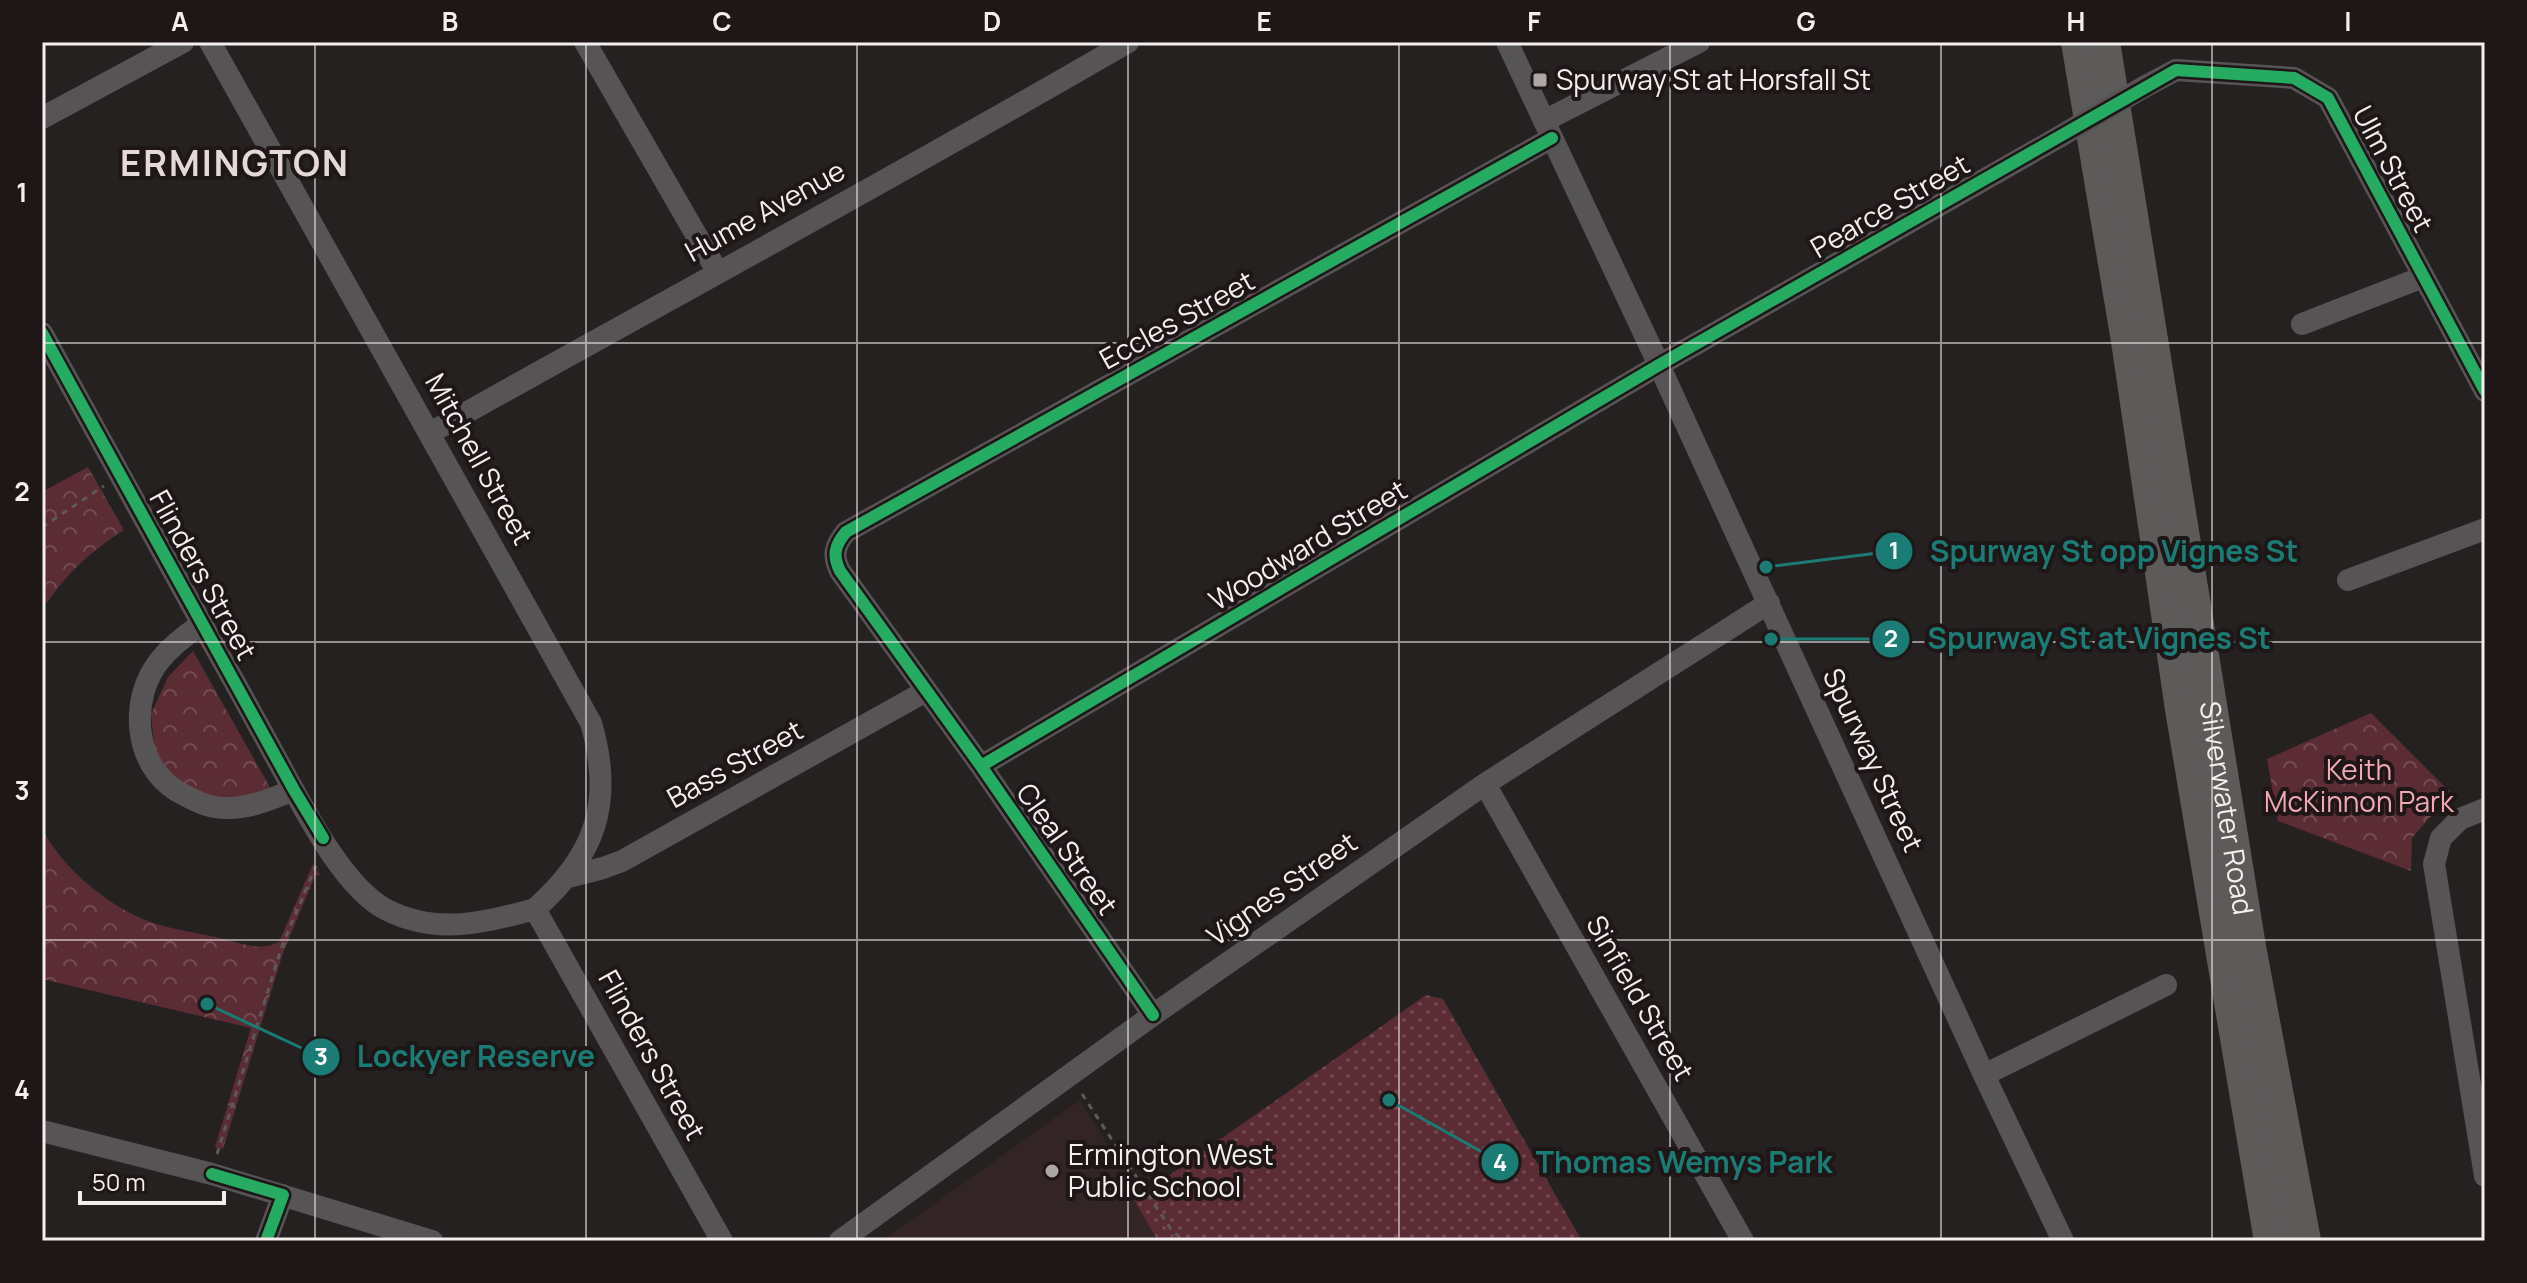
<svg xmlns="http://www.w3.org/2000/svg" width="2527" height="1283" viewBox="0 0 2527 1283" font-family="Manrope,sans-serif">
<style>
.built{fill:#332426}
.grass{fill:url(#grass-dots)}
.park{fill:url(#park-crowns)}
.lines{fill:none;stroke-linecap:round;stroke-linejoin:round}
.path{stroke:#5d5a5a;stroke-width:3;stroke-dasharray:6 6;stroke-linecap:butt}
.minor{stroke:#565454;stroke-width:22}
.highway{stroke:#5d5a5a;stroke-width:34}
.minor-bridge{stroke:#565454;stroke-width:22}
.cycleway-casing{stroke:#1e1617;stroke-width:17}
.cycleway{stroke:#26ab63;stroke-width:12}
.grid{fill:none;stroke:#f4eeee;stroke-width:2;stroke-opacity:0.55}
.poi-dot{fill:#aca6a6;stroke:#1e1617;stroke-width:3}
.labels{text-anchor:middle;stroke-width:8;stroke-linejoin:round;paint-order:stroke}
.poi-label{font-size:28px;fill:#f4eeee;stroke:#1e1617;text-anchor:start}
.street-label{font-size:28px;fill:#f4eeee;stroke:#1e1617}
.park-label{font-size:28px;fill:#f1a9b3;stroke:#1e1617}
.district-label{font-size:36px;font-weight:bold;letter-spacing:2px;fill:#e5d8d9;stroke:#1e1617}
.leader{fill:none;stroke:#1a7c74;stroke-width:3}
.callout-dot{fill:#1a7c74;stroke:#1e1617;stroke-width:3}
.mark-label{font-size:24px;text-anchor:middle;font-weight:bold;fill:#fff}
.callout-label{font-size:30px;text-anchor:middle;font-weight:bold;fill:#1a7c74;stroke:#1e1617;stroke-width:8;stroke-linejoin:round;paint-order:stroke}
.neatline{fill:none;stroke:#f4eeee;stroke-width:3}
.grid-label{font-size:26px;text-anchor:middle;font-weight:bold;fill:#f4eeee}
</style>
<defs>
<pattern id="grass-dots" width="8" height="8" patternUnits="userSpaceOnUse" patternTransform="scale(2)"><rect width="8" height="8" fill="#5b2c34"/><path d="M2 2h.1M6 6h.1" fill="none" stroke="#734b52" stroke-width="1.8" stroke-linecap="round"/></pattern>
<pattern id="park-crowns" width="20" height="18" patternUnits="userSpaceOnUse" patternTransform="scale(2)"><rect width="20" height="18" fill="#5b2c34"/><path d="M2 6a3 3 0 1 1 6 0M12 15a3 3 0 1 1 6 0" fill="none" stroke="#734b52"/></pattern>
</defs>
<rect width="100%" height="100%" fill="#262121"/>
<path class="built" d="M1080 1100 1166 1241H882Z"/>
<path class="grass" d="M1426 995 1443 999 1582 1241H1158L1134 1200Z"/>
<path class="park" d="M88 467 124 530C88 553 66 574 42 610V492Z
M193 651 271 789 245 800H212L177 785 155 752 151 714 168 677Z
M2371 713 2455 797 2432 815 2412 838 2411 871 2278 821 2267 759Z
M42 829C62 866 99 898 136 916 161 928 193 932 220 938 241 943 260 952 279 942L313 864 320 875 315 876 283 953 223 1149 215 1147 251 1028 42 979Z"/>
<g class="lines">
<path class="path" d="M42 527 104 486
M1082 1094 1172 1231 1185 1241
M217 1154 282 946 316 866"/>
<path class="minor" d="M210 42 591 723C614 802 596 855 535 909
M585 42 717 271
M1507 42 1659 365 1984 1075 2063 1241
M2144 87 2176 70 2294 78 2328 98 2485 391
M42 118 183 42
M1544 121 1699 42
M2302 324 2423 277
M42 333C99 436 156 539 212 642 233 679 254 717 274 754 299 799 341 887 387 910 436 935 485 923 535 909L722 1241
M430 433C663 302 898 176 1128 42
M2348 580 2485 529
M202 624C187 634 172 645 160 660 129 698 133 764 177 791 193 800 209 809 229 808 251 808 273 798 294 790
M981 766 1659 365 2059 137
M1485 784 1743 1241
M2485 809 2460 819 2441 838 2434 864 2485 1176
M568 877 603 868 622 861 926 691
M1153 1015 981 766 840 571C832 555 835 545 846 532L1552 138
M1984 1075 2166 985
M42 1131 212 1174 432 1241
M266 1241 283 1195
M840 1241 1153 1015 1485 784 1769 603"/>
<g class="highway">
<path d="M2078 42 2128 341 2182 709 2271 1241"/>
<path id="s1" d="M2103 42 2249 947 2304 1241"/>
</g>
<path class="minor-bridge" d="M2059 137 2144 87"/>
<g class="cycleway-casing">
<path id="cycleway" d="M42 333 294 790 323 838
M981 766 1659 365 2176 70 2294 78 2328 98 2485 391
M1153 1015 981 766 840 571C832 555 835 545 846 532L1552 138
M212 1174 283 1195 266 1241"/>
</g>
<use href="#cycleway" class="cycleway"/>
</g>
<path class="grid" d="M315 42V1241M586 42V1241M857 42V1241M1128 42V1241M1399 42V1241M1670 42V1241M1941 42V1241M2212 42V1241M42 343H2485M42 642H2485M42 940H2485"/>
<g class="poi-dot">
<rect x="1532" y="72" width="16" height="16" rx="4"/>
<circle cx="1052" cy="1171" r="8"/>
</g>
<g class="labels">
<g class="poi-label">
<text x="1556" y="90">Spurway St at Horsfall St</text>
<text x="1068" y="1165">Ermington West<tspan x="1068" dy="32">Public School</tspan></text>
</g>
<g class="street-label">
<text transform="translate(2393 169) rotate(62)" y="10">Ulm Street</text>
<text transform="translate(1890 206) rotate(-30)" y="10">Pearce Street</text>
<text transform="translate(765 211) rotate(-29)" y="10">Hume Avenue</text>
<text transform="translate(1177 320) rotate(-29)" y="10">Eccles Street</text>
<text transform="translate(479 459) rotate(61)" y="10">Mitchell Street</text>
<text transform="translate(1308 545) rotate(-31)" y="10">Woodward Street</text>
<text transform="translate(203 575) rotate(61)" y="10">Flinders Street</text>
<text transform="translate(1873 760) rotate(65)" y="10">Spurway Street</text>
<text transform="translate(735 764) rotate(-29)" y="10">Bass Street</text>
<text dy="10" stroke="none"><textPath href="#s1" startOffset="776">Silverwater Road</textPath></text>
<text transform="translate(1067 849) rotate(55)" y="10">Cleal Street</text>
<text transform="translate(1282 889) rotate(-35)" y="10">Vignes Street</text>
<text transform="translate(1640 998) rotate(60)" y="10">Sinfield Street</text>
<text transform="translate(652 1055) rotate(61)" y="10">Flinders Street</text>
</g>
<g class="park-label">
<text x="2359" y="780">Keith<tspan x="2359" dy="32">McKinnon Park</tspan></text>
</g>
<g class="district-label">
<text x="235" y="176">ERMINGTON</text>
</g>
</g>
<path class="leader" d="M1766 567L1894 551M1771 639L1891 639M207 1004L321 1057M1389 1100L1500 1162"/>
<g class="callout-dot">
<circle cx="1766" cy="567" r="8"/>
<circle cx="1771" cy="639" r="8"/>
<circle cx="207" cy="1004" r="8"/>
<circle cx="1389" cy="1100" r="8"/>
<circle cx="1894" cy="551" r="20"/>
<circle cx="1891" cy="639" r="20"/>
<circle cx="321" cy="1057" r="20"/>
<circle cx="1500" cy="1162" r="20"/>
</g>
<g class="mark-label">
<text x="1894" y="559">1</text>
<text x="1891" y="647">2</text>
<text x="321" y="1065">3</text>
<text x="1500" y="1171">4</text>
</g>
<g class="callout-label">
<text x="2114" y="562">Spurway St opp Vignes St</text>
<text x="2099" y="649">Spurway St at Vignes St</text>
<text x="476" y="1067">Lockyer Reserve</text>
<text x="1684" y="1173">Thomas Wemys Park</text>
</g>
<rect width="2527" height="1283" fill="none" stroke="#1e1617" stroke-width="88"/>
<path d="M80 1191v12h144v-12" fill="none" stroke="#f4eeee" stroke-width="4"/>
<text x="92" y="1191" font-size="24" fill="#f4eeee" stroke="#1e1617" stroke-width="6" paint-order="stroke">50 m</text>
<rect x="44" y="44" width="2439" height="1195" class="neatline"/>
<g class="grid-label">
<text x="180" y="31">A</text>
<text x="450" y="31">B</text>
<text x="722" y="31">C</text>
<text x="992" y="31">D</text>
<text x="1264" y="31">E</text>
<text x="1534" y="31">F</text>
<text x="1806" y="31">G</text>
<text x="2076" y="31">H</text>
<text x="2348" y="31">I</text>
<text x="22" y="202">1</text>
<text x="22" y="501">2</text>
<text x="22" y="800">3</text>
<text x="22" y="1099">4</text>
</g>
</svg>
